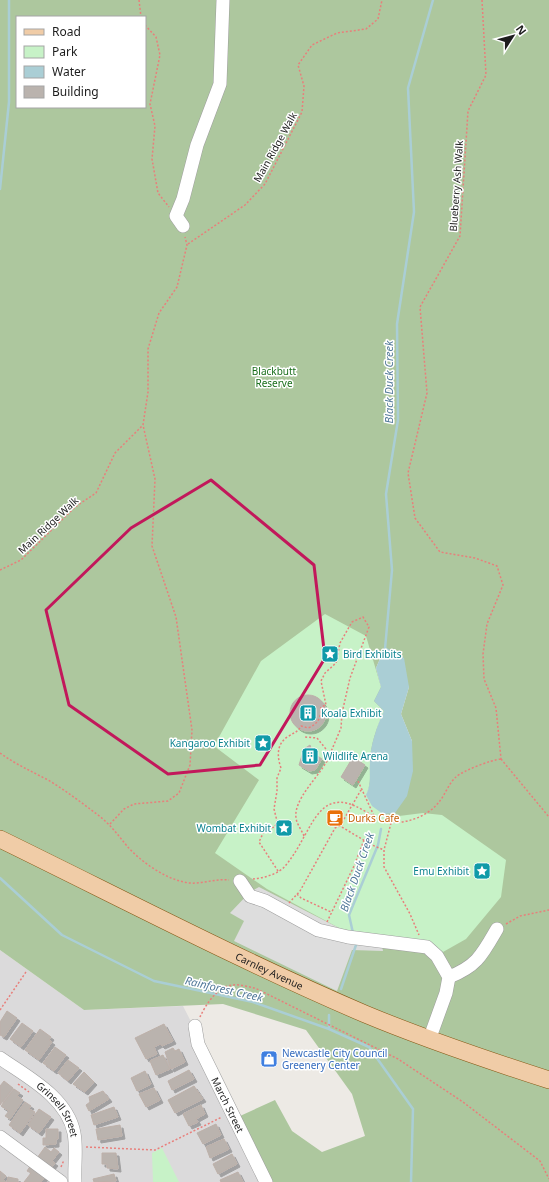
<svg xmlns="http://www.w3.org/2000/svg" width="549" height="1182" viewBox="0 0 549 1182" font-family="'Noto Sans',sans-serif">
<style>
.residential{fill:#dbdadb}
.forest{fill:#adc79e;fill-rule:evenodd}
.park{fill:#c7f2c7}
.parking{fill:#ddd}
.water{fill:#aaced5}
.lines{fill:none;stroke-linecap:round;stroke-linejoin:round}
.stream{stroke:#aaced5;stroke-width:2.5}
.building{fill:#bab3ae;stroke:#bdb0a9;filter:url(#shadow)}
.minor-casing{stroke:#9e9e9e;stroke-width:14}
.major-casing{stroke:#845713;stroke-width:18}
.path{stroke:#e87f7b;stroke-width:1.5;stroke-dasharray:2 2;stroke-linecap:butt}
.minor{stroke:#fff;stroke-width:13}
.major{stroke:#f0cca7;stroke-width:17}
.marked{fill:none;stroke:#c2185b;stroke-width:3;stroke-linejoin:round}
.labels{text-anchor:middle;stroke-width:3;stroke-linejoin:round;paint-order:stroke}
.street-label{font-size:10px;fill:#1d1d1d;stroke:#fff}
.park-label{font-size:10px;fill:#196e1b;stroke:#fff}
.culture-label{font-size:10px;fill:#0d838f;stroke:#fff;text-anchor:start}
.food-label{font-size:10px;fill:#c56008;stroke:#fff;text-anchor:start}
.shop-label{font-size:10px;fill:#366cbe;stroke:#fff;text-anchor:start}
.water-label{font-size:11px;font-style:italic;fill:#537a9a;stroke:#fff}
</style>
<defs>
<filter id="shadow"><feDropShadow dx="3" dy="3" stdDeviation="0" flood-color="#0004"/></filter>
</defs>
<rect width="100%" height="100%" fill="#edeae5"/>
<path class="residential" d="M0 950 84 1010 183 1006 273 1182H0Z"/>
<path class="forest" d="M0 0H549V1182H273L240 1116 275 1100 292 1131 322 1152 365 1136 352 1094 306 1030 223 1004 84 1010 0 950ZM17 17H145V107H17ZM385 647 409 687 401 714 412 741 372 806 366 795 370 784 369 761 379 722 384 711 381 687 376 668Z"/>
<path class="park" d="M325 614 366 636 381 687 374 701 384 711C377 726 370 746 370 762 369 775 372 782 366 795L383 814 391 817 423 813 442 815 506 860 501 897 466 939 443 952 430 943 341 929 267 889 215 853 259 780 214 746 261 661Z
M162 1148 179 1182H153L152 1153Z"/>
<path class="parking" d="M259 887 341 929 380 935 383 951 352 950 337 991 234 941 244 921 230 913 250 892Z"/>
<path class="water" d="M385 647 404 658 409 687 401 714 412 741 413 771 407 796 395 813 383 814 372 806 366 795C372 782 369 775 370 762 370 746 377 726 384 711L374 701 381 687 376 668Z"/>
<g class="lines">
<path class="stream" d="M0 189 9 102V0
M385 649 392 570 386 494 398 420 397 324 414 212 408 88 433 0
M0 878 62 935 154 981 253 1002 329 1029 369 1047 413 1109 411 1182
M353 933 349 915 378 845 381 829
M341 989 356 945 355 941
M329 1015V1029"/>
</g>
<path class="building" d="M290 713a18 18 0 1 1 36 0a18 18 0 1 1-36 0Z
M310 745 313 753 322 759 315 770 309 771 299 765 304 749Z
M353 757 365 765 353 785 341 777Z
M7 1011 17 1018 4 1037 0 1035V1022Z
M22 1023 33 1031 21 1047 10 1039Z
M164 1024 173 1041 162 1046 160 1044 154 1047 157 1054 146 1059 135 1038Z
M40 1029 51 1037 49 1040 52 1042 39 1060 25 1050Z
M55 1047 66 1055 54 1071 43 1063Z
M173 1048 175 1051 179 1049 185 1062 171 1069 165 1052Z
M163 1055 170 1069 156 1075 150 1061Z
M68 1060 79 1068 68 1081 58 1073Z
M189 1070 194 1079 172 1090 168 1081Z
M145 1071 151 1084 137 1091 131 1078Z
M84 1072 94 1082 85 1092 73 1084Z
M4 1081 13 1088 0 1105V1086Z
M194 1086 203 1099 175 1113 168 1100Z
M154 1088 160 1100 146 1107 139 1094Z
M14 1089 20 1093 17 1096 23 1100 10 1119 5 1116 9 1111 1 1106Z
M103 1091 109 1099 89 1111 86 1105 90 1102 89 1097Z
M25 1102 31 1106 29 1109 35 1112 20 1133 9 1125Z
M201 1105 205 1114 196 1119 198 1122 189 1126 183 1114Z
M114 1107 118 1117 94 1125 91 1115Z
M39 1109 51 1117 39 1133 28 1125Z
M216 1124 221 1135 203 1144 197 1133Z
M120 1125 122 1136 98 1140 96 1129Z
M46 1129H58V1139H56V1144L43 1145V1138H46Z
M224 1139 229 1149 210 1158 206 1147Z
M45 1147 51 1152 54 1148 59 1152 52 1161 55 1163 51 1168 37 1158Z
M102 1153H116L118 1169 107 1168V1164H102Z
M232 1154 237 1164 218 1174 213 1164Z
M31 1165 46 1176 41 1182H24L31 1173 27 1171Z
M0 1171 6 1176 3 1180 6 1182H0Z
M238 1172 243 1182H221L220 1180Z
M114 1174 116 1181 94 1182 93 1179Z
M8 1177 18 1179V1182H7Z"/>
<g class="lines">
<g class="minor-casing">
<g id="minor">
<path d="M183 226 176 216 183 199 197 145 220 84 223 0"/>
<path d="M240 881 250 896 265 901 318 930 348 937 427 947 437 956 449 977 446 993 429 1040"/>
<path d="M449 977C477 966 482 955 497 929"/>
<path id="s1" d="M195 1026 198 1044 266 1182"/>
<path id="s2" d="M0 1058C27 1077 67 1097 74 1133 77 1149 74 1165 75 1182"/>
<path d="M0 1137 61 1182"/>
</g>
</g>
<g class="major-casing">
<g id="major">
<path id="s3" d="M0 839C121 898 241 961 365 1014 425 1039 487 1060 549 1080"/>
</g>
</g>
<path class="path" d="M139 0 141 17
M482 0 486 75 468 111 460 236 420 307 427 393 408 473 415 518 440 552 475 558 497 566 503 585 487 624 483 654 484 679 496 708 501 759
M145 25 156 37 160 55 150 104 155 126 152 159 158 193 169 207
M188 244 245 205 265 184 302 112 304 86 298 65 312 45 337 33 366 29 378 19 382 0
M0 570 21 560 75 507 96 493 115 453 143 425 148 392V349L159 313 177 287 187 245 185 237
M0 753C15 764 31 771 48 780 65 790 82 803 98 815 110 824 118 835 127 846 140 861 164 878 184 882 199 886 214 878 229 880
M501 759 549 817
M358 781 375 818C395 828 425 820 439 802 445 795 449 783 456 777 464 770 491 760 501 759
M391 823 384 850V867L410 914 419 935
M110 824 124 809 134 804 168 801 179 793 190 765 192 730 176 617 152 546 155 479 143 425
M340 826 361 790
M304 836C302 831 299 827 297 822 289 800 324 774 330 754L317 738 305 737
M278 871 259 842 265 829 275 827 277 821 274 809 277 791V778L281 768C277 757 276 743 289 736 295 732 298 732 301 726L308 728C318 724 321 718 321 707L326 705 321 681 325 673 336 663 340 643 352 622 363 617 369 627 350 678 342 713 341 728 330 754
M253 879C264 878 279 874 286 865 315 830 317 775 375 818
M297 894 301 898 331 912
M289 903 300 891 335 828 340 826 372 845 384 850
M327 922 354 866 364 840
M506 924 520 916 549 910
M0 1010 26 972
M200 1017C206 1004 218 986 233 985 240 984 248 987 255 988L398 1059 463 1102 540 1161 549 1179
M18 1084 29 1092
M86 1147 155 1150 222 1117
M61 1167 64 1160"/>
<use href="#minor" class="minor"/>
<use href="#major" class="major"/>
</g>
<path class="marked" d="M211 480 314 565 325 658 260 765 168 774 69 705 46 610 131 528Z"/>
<defs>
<g id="sight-square" transform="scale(0.9)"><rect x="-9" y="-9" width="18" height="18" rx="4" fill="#0f9aa8" stroke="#fff"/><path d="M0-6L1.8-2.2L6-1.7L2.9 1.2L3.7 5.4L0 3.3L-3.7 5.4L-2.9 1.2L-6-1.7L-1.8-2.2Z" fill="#fff"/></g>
<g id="building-square" transform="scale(0.9)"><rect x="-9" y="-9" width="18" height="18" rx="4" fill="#0f9aa8" stroke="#fff"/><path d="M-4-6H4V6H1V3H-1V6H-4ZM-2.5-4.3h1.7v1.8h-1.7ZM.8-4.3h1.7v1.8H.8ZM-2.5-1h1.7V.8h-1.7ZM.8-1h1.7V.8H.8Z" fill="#fff"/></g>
<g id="cafe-square" transform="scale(0.9)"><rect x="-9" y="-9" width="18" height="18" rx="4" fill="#e8710a" stroke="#fff"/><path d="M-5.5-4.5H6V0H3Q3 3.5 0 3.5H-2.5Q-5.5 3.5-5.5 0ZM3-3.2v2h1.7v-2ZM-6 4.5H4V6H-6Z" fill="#fff"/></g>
<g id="shop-square" transform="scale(0.9)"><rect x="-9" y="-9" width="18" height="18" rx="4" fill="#3f7fe0" stroke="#fff"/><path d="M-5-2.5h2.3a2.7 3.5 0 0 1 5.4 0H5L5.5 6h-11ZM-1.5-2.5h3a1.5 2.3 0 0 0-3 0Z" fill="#fff"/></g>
</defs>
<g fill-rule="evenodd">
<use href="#sight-square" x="330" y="654"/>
<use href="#building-square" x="308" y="713"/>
<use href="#sight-square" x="263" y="743"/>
<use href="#building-square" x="310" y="756"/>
<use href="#cafe-square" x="335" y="818"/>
<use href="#sight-square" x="284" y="828"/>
<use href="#sight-square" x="482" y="871"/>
<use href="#shop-square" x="269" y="1059"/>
</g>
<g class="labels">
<g class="street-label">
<text transform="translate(275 147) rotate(-61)" y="4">Main Ridge Walk</text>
<text transform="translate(456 186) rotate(-86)" y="4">Blueberry Ash Walk</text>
<text transform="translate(48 525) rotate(-43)" y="4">Main Ridge Walk</text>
<text dy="4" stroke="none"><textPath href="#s3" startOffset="300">Carnley Avenue</textPath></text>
<text dy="4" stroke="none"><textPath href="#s1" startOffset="86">March Street</textPath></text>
<text dy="4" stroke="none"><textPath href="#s2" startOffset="79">Grinsell Street</textPath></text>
</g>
<g class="park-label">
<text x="274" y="375">Blackbutt<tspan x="274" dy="12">Reserve</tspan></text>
</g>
<g class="culture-label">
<text x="343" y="658">Bird Exhibits</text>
<text x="321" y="717">Koala Exhibit</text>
<text x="250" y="747" text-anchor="end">Kangaroo Exhibit</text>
<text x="323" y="760">Wildlife Arena</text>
<text x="271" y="832" text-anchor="end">Wombat Exhibit</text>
<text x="469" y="875" text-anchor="end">Emu Exhibit</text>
</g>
<g class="food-label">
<text x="348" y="822">Durks Cafe</text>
</g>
<g class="shop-label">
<text x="282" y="1057">Newcastle City Council<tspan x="282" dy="12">Greenery Center</tspan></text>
</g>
<g class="water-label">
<text transform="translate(389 382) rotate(-90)" y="4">Black Duck Creek</text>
<text transform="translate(357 872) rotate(-71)" y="4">Black Duck Creek</text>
<text transform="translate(224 989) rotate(13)" y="4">Rainforest Creek</text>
</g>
</g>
<rect x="16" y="16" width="130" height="92" fill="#ffffff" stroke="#a5a5a5"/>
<rect x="24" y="29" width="20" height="6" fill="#f0cca7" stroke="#a5a5a5"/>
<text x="52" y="36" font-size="12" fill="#1d1d1d">Road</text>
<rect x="24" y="46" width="20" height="12" fill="#c7f2c7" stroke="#a5a5a5"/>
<text x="52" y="56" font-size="12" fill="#1d1d1d">Park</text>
<rect x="24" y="66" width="20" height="12" fill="#aaced5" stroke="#a5a5a5"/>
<text x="52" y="76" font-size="12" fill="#1d1d1d">Water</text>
<rect x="24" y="86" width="20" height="12" fill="#bab3ae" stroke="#a5a5a5"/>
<text x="52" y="96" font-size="12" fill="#1d1d1d">Building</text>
<g transform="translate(513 36) rotate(54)" stroke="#ffffff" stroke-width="3" paint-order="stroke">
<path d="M0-3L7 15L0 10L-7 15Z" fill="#1d1d1d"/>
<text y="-6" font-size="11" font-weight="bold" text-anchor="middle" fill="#1d1d1d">N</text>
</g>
</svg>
